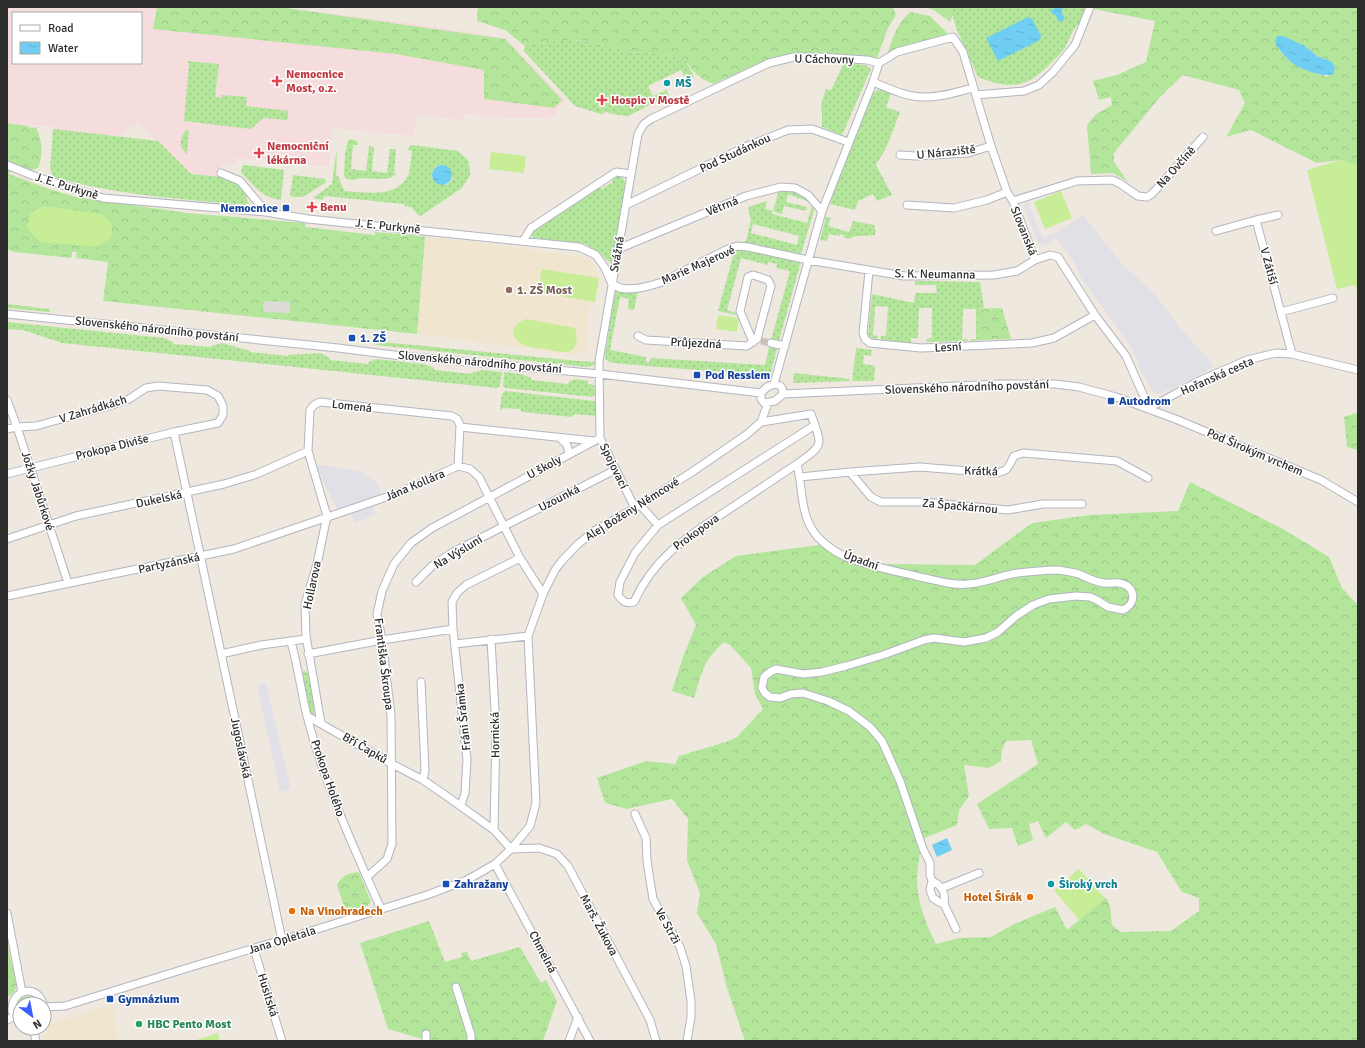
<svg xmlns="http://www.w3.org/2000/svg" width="1365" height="1048" viewBox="0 0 1365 1048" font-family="Signika,sans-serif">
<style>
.industrial{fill:#e2e0e7}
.education{fill:#f0e6cf}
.medical{fill:#f5dddd;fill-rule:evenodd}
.grass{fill:url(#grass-dots);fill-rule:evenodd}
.forest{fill:url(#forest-crowns);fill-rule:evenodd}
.pitch{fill:#c7ed96}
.plaza{fill:#dedbd6}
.water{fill:url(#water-ripples)}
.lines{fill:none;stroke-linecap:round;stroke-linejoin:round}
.minor-tunnel{stroke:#c8c3bb;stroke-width:7;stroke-dasharray:7 3.5;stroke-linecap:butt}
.minor-casing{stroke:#b3b5c1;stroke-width:9}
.minor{stroke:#fff;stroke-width:7}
.health-dot{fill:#e0444e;stroke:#fff;stroke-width:1.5}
.culture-dot{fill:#0f9aa8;stroke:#fff;stroke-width:1.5}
.transit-dot{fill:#1a4fb4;stroke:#fff;stroke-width:1.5}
.education-dot{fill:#8d6e63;stroke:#fff;stroke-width:1.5}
.food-dot{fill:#e8710a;stroke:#fff;stroke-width:1.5}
.leisure-dot{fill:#2e9e5b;stroke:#fff;stroke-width:1.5}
.labels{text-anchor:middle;stroke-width:3;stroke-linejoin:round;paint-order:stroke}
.street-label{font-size:12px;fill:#2d2d2d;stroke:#fff}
.health-label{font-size:12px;font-weight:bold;fill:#be3a42;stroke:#fff;text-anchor:start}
.culture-label{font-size:12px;font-weight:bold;fill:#0d838f;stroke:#fff;text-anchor:start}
.transit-label{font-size:12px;font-weight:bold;fill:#164399;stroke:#fff;text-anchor:start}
.education-label{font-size:12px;font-weight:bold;fill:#785e54;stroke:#fff;text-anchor:start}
.food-label{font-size:12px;font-weight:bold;fill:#c56008;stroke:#fff;text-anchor:end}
.leisure-label{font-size:12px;font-weight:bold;fill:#27864d;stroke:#fff;text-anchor:start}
</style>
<defs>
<pattern id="grass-dots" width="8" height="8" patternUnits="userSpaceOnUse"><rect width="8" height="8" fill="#b3e69b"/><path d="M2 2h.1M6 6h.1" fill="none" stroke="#9ac686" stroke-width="1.8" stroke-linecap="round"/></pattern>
<pattern id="forest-crowns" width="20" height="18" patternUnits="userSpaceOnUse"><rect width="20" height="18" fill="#b3e69b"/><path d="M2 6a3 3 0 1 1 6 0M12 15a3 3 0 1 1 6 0" fill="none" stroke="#9ac686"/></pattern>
<pattern id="water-ripples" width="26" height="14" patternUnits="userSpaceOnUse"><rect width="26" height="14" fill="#70cef3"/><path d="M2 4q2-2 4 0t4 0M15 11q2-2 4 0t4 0" fill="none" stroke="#61b1d1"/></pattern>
</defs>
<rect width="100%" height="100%" fill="#efe8df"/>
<path class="industrial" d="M1028 202 1043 239 1053 233 1054 234 1083 215 1122 264 1155 294 1180 328 1210 361 1213 367 1171 390 1170 388 1161 394 1153 392 1137 362 1138 361 1131 347 1081 278 1074 262 1056 238 1043 246 1038 242 1023 204Z
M315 464 361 472 378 483 383 501 373 506 375 515 355 523 351 512 340 515Z
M266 683 291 789 280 792 257 685Z"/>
<path class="education" d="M425 237 473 242 585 257 590 260 595 266 599 278 595 302 590 306 588 314V350L578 355 417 334Z
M113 1005 119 1041H44L43 1034 48 1025 103 1007Z"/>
<path class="medical" d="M7 7H279L424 25 506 38 565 100 556 112V117L511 118 464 114 463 120 416 115 414 136 332 128 329 167 235 158V164L222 163 220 177 191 174 158 141 138 123 119 136 55 130V127L7 123ZM13 13H141V63H13Z"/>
<path class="grass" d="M951 7H1086L1083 21C1073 26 1070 39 1065 48 1061 54 1055 59 1050 64 1026 89 1009 89 978 77L956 28Z
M572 40 592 42 621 49V53L647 52 685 58 694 77 686 80 681 70 648 86 653 96 667 90 669 95 628 116 612 114 607 112 601 114 575 106 523 50 527 44Z
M187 61 219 64 215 97 221 98V95L247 97 246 106 289 111 287 120 263 118 251 129 184 121 189 63 186 62Z
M844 63 865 65 871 69 842 135 822 127V113L821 105 826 89 831 90Z
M877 90H882L891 93 886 107 900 112 887 146 876 165 892 195 877 201 873 194 858 201 855 210 830 204 845 161 873 93Z
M53 129 158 141 191 174 222 177 235 182 248 195 246 198 249 203 246 205C182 199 116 195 53 177L50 168Z
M189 130 187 154C178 147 180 139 185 131Z
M351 139 357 141 358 145H353L351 169 366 171 369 146 374 147 372 171 387 173 390 149H396L394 173 397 174 390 178 382 179 361 178 352 180 347 179 344 176 345 153 348 141Z
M412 145 458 151 468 160 470 170V175L462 188 422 215 419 216 411 207 405 206 404 204 324 196 323 200 313 198 332 184 336 153H337L336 175 338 176 344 191C364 192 398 199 408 175H409L412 151 407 150 409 147ZM438 165H443L453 178 447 185 432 178C431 173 433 168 438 165Z
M243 165 284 170 281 200C260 197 255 186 241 172Z
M293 175 325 179 326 180 325 183 303 197H292L290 195Z
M615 176C622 176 624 178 626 185L613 261 611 263 608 261 600 253 585 244 534 238 530 235 532 231 596 187H600L602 189 613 182 612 179Z
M779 190C797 190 804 194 815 207L801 254 743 242 746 241 751 220 748 207 767 201 765 209 773 211ZM788 194 809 202 812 206 807 223 772 214 773 211 782 214 784 206 806 211 807 207 786 202ZM753 224 799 236 797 245 751 233Z
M826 217 831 218 828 226 849 232 853 221 874 225 876 232 874 235C866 237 856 234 849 239L843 237 844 235 840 234V236L829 234 827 241 820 240Z
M735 249 754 251 801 261 779 341 771 340 790 271 776 268 777 264 768 262V265L741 258 727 310 737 313 736 315 718 311Z
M915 281 980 282 984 308 979 309 978 340 971 341 970 339H976V309H963L962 339H968L967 341 927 342 926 339 932 338V308H919L918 338H911V343L882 340 880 336H886L888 307 875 306 873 335 878 336V338L876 339 869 337 868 333 872 294 914 303 915 293H937L936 285H915Z
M620 290H638L634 310 628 309 629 299 620 297 610 350 646 357V361L649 363 651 358 765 365 769 347 777 349 770 375 768 376C716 371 665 368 613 363L606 360 605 356 615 291Z
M7 304 50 309V311L49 312 9 308 7 307Z
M7 322 164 338 173 342V344L211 347V346L222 343 250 351V352L288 356V355L320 353 330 358V360L368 364 369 362 376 359 424 364 434 368V370L472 374 473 372 483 370 502 372 500 386 497 388 62 343 23 330 7 329Z
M371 341 579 361 596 362 594 365 587 367 376 345Z
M856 348 872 350 871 356 864 355 863 364 875 366 874 381H852Z
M504 372 521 374 531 378V380L568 384 569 382 575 379 588 381V384L594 385 595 393 593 397 505 388 503 386Z
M794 373 850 379V381L793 383Z
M505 391 594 401 596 403V416L574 414 572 417 522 412 520 409 504 408 500 410 502 394Z
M304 670 309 675 315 712 313 715 310 713 301 677Z
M26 996C32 995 36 998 38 1004H20V1013C15 1006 17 999 26 996Z"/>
<path class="forest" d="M141 7H279L505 39 562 100 554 108 484 99V70L396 54 153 29 157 8Z
M478 7H893L896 15 888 28 877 58 797 53 773 57 713 84C699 78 692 72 685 58L647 52 621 53V49L592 42 576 40 527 44 525 46 505 30 477 21Z
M923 7H951L953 15 950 22 934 10Z
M1094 7H1358V166L1341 160 1317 163 1251 130 1226 137 1245 103 1239 90 1183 75 1160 97 1114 153V162L1128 182 1114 173 1091 174 1087 125 1096 114 1112 105 1111 97 1099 100 1093 81 1117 75 1146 62 1155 21 1093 9ZM1305 46 1317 56 1332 62 1328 77 1300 67 1292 63 1278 49Z
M910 12 930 16 948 34 913 44 887 55C892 39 897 23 910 12Z
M7 123 29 126 28 127 32 128 36 127C42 142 44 152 38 168L29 171 7 162Z
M7 169 10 171 9 174 49 189 76 197 187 213 305 223V227L375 235V232L397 234 398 233 425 237 417 334 103 301 108 262 76 258 77 252H72V258L14 252 7 249Z
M1002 308 1011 339 978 340 979 309Z
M1356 413H1358V450L1347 447 1344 417Z
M1190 482 1283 529 1329 557 1342 588 1358 605V1041H745L727 988 716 944 697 913 700 893 687 861 688 819 672 799 627 809 605 803 597 778 646 761 675 764 679 756 729 741 737 737 763 709 755 694 751 668 730 645 724 642C702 662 703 671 694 698L672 691 683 657 696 625 681 598 703 577 736 556 819 545 839 558 861 567 890 564 975 565 1032 523 1090 515 1178 511ZM1031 740 1038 764 977 804 989 829 1012 828 1018 846 1033 840 1029 824 1038 821 1046 838 1066 822 1075 830 1086 824 1104 834 1157 852 1182 892 1199 898V911L1171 931 1121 932 1112 925 1110 906 1107 899 1105 898 1067 930 1055 907 1014 924 991 937 959 938 936 944C926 924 917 902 917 879 917 866 921 852 922 839L957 825 959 810 969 796 964 765 989 768 1001 761 1002 750 1006 741Z
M359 872 371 902 367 906 346 912 337 885C343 875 347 873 359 872Z
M429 921 445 962 462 957 461 953 467 952 471 961 520 947 541 983 546 980 557 1001 543 1041H429L388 1029 360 943Z
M7 942 17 987 11 995 8 996 7 995Z"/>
<path class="pitch" d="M491 152 526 156 524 173 489 169Z
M1341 160 1358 166V293L1355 285 1337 289 1307 170Z
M1061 191 1072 218 1045 229 1034 202Z
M44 206 101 214 112 224 111 238 96 247 40 242 27 228 31 212Z
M542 269 599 278 595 302 538 292Z
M718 315 739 318 737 332 716 329Z
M526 319 575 328C578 337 578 352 565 352 559 352 552 350 546 349 539 348 528 348 522 344 507 335 513 324 526 319Z
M1079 869 1105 898 1079 920 1054 890Z
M218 1033 220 1041H193Z"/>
<path class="plaza" d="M264 301 290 302V313L263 312Z"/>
<path class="water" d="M1057 7H1061L1063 10 1061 11 1065 19 1059 22 1055 14 1053 15 1051 10Z
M1028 17 1032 19 1041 36 1040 40 998 61 986 38Z
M1277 36H1283L1305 46 1317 56 1332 62 1335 69 1333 74C1324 78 1299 69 1291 62 1286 57 1280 51 1276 45L1275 42Z
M432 175a10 10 0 1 1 20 0a10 10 0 1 1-20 0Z
M947 838 952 850 937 857 932 845Z"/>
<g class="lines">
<path class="minor-tunnel" d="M761 341 771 343"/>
<g class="minor-casing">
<path id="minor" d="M873 82C888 88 904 96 921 97 939 98 956 92 973 88
M976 95 1024 91 1039 85 1053 72 1075 45 1090 7
M900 155 916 156 968 153 991 146
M7 165 34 176 103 198 266 212 308 219 579 247 596 255 605 268 612 284
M221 173 240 181 266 212
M1013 201 1077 181 1112 180 1119 183 1138 196 1147 197 1152 194 1203 137
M626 205 745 147 788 130 812 129 848 142
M907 205 954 208 987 200 1007 192
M1256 220 1278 215
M1216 231 1256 220 1292 354
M523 241 531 228 616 172 631 174
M618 249 746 196 781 187 795 188 808 195 822 211
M869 271 863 333 865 339 870 343 921 348 1032 343 1054 338 1095 315
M612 284C614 285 618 287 620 288 634 291 650 286 662 282L726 250 737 246 748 247 808 260 904 276 994 275 1017 271 1035 260
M1281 312 1333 298
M7 314 338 348 402 356 600 374 761 393
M638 336 646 340 747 346 757 339
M753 342 740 311 748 277 753 275 768 280 771 286 757 339
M771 343 785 346
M774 384 822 211 873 82 879 63
M774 384C781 385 783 387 783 394L775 401 764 403 761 399V393L767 387Z
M783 394 1001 384H1055L1079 387 1116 397 1178 420 1321 480 1358 502
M7 400 17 427 68 583
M1149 408 1199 381 1247 360 1276 353 1292 354 1358 370
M761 422 811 414C822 446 825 444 797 464 774 479 751 495 728 510 688 536 654 557 634 602 626 604 623 602 618 595L620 582 635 553 658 525 815 425
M460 427 594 441
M7 429 17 427 36 426 112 405 129 399 146 388 158 386 207 390 218 396 223 406V415L218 423 174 432 7 474
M174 432 282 940
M560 438 567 445 569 454
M797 464C802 484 801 513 812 529 818 540 833 551 844 556 868 566 895 571 920 577 936 580 952 586 968 584 984 583 997 577 1012 574 1023 572 1048 570 1058 570 1064 571 1073 572 1079 574 1088 578 1095 582 1104 583 1109 584 1115 582 1119 583 1135 585 1138 603 1123 610L1108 607 1097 600 1090 597 1076 596 1049 599 1033 605 1016 616 998 632 986 638 964 642 934 638 924 640 883 655 846 666 822 672 803 674 776 669 770 672 764 677 762 688 765 693 770 697 780 698 791 694 803 693 828 701 849 711 870 727 882 741 900 781 923 849 930 863V875L932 881 930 890 933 898 939 902 944 904 956 929
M850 472 871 497 881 502H924L1008 510 1043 504H1082
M800 477 850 472 920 467 994 473C1008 472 1008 468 1014 456L1023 453 1117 461 1148 478
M640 505 658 525
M635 508 600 438 599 361 638 134 644 124 651 119 769 63 794 57H819L867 60 879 63 897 52 953 37 963 52 991 146 1007 192 1013 201 1035 260 1050 255 1058 257 1095 315 1126 356 1149 408
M7 539 76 516 224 484 257 474 308 451
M416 582 432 566 453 552 615 470
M7 596 234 549 401 492 458 466 470 469 479 477 520 558 543 594
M491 639 496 729 494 830
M291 642C298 666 301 691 307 716 324 783 353 846 381 909
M455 644 528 636
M221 654 261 645 306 639
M308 654 382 640 453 629
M421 682 425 770 423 780
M307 716 392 764 423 780 445 795 494 830 511 849
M321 723 306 636 305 604 317 564 327 516 308 451 310 410 314 405 320 402 452 416 457 419 460 425 458 466
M461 805 465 793 467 760 453 629 452 602 457 593 466 585 520 558
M635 814 646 838 647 861 653 899 680 947 686 966 691 1001V1017L687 1041
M511 849 539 848 557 854 568 866 650 1020 656 1041
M495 864 590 1041
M367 877 387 859 392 844 391 715 382 640 377 614 382 591 394 564 411 543 432 528 600 438
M932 881C942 885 946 894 944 904
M942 888 979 873
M7 913 22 992
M254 949 282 1041
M456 987 471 1035V1041
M44 1007 65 1006 194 966 282 940 427 895 467 880 495 864 511 849 530 826 536 803 528 636 543 594 555 570 561 562 577 545 594 531 640 505 692 472 746 435 761 422 768 403
M7 1020 15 1016
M20 1020 12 1011C11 989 37 983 43 1004
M33 1028 36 1041
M426 1034V1041
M569 1041 578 1017"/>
</g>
<use href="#minor" class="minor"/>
</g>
<g class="health-dot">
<path d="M275 75h4v4h4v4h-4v4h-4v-4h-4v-4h4z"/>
<path d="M600 94h4v4h4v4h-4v4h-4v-4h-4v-4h4z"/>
<path d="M257 147h4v4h4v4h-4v4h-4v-4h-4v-4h4z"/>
<path d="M310 201h4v4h4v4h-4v4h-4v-4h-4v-4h4z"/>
</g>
<g class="culture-dot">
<circle cx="667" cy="83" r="4"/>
<circle cx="1051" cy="884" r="4"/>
</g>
<g class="transit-dot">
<rect x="282" y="204" width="8" height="8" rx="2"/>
<rect x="348" y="334" width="8" height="8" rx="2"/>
<rect x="693" y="371" width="8" height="8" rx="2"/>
<rect x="1107" y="397" width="8" height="8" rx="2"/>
<rect x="442" y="880" width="8" height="8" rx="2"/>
<rect x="106" y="995" width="8" height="8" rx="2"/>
</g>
<circle class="education-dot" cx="509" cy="290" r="4"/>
<g class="food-dot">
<circle cx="1030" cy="897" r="4"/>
<circle cx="292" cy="911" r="4"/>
</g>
<circle class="leisure-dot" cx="139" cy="1024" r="4"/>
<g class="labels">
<g class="street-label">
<text transform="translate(824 59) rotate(1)" y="4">U Cáchovny</text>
<text transform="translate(946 152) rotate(-6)" y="4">U Náraziště</text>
<text transform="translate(735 153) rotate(-25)" y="4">Pod Studánkou</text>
<text transform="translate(1176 167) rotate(-48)" y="4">Na Ovčíně</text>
<text transform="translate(67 186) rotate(17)" y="4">J. E. Purkyně</text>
<text transform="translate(722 206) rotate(-22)" y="4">Větrná</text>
<text transform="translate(388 226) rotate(6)" y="4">J. E. Purkyně</text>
<text transform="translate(1024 231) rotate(68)" y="4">Slovanská</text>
<text transform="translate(617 254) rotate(-80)" y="4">Svážná</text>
<text transform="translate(698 265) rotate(-24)" y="4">Marie Majerové</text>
<text transform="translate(1269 266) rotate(75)" y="4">V Zátiší</text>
<text transform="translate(935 274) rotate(1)" y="4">S. K. Neumanna</text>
<text transform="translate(157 329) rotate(6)" y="4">Slovenského národního povstání</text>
<text transform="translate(696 343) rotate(3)" y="4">Průjezdná</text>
<text transform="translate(948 347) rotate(-3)" y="4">Lesní</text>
<text transform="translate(480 362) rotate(5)" y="4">Slovenského národního povstání</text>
<text transform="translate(1217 376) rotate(-24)" y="4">Hořanská cesta</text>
<text transform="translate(967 387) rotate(-2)" y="4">Slovenského národního povstání</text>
<text transform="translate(352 406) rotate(6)" y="4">Lomená</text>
<text transform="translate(93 409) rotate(-17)" y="4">V Zahrádkách</text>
<text transform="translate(112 447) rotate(-14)" y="4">Prokopa Diviše</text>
<text transform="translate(1255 452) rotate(23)" y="4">Pod Širokým vrchem</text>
<text transform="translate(614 466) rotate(64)" y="4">Spojovací</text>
<text transform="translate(544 467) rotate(-28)" y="4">U školy</text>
<text transform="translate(981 471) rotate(2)" y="4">Krátká</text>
<text transform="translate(415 485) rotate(-23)" y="4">Jána Kollára</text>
<text transform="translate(38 491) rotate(72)" y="4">Jožky Jabůrkové</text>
<text transform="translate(559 498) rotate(-27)" y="4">Uzounká</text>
<text transform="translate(159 499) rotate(-12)" y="4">Dukelská</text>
<text transform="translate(960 506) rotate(5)" y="4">Za Špačkárnou</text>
<text transform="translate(632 509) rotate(-32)" y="4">Alej Boženy Němcové</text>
<text transform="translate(696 532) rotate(-36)" y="4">Prokopova</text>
<text transform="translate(458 552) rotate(-31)" y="4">Na Výsluní</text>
<text transform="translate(861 560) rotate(20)" y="4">Úpadní</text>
<text transform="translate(169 563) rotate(-12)" y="4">Partyzánská</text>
<text transform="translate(312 585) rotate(-78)" y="4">Hollarova</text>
<text transform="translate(384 664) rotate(83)" y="4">Františka Škroupa</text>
<text transform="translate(463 717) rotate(-96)" y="4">Fráni Šrámka</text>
<text transform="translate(495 735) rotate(-91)" y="4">Hornická</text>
<text transform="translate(241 748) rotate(78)" y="4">Jugoslávská</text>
<text transform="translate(365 748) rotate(30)" y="4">Bří Čapků</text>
<text transform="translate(328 778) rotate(71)" y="4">Prokopa Holého</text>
<text transform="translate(599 925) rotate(62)" y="4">Marš. Žukova</text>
<text transform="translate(668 926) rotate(61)" y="4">Ve Strži</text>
<text transform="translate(282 940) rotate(-17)" y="4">Jana Opletala</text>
<text transform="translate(543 952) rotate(62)" y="4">Chmelná</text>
<text transform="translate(268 995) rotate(73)" y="4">Husitská</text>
</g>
<g class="health-label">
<text x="286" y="78">Nemocnice<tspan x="286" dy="14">Most, o.z.</tspan></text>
<text x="611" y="104">Hospic v Mostě</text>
<text x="267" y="150">Nemocniční<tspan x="267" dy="14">lékárna</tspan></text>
<text x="320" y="211">Benu</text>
</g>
<g class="culture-label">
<text x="675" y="87">MŠ</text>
<text x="1059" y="888">Široký vrch</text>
</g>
<g class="transit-label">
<text x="278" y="212" text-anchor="end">Nemocnice</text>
<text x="360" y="342">1. ZŠ</text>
<text x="705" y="379">Pod Resslem</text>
<text x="1119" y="405">Autodrom</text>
<text x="454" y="888">Zahražany</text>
<text x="118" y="1003">Gymnázium</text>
</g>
<g class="education-label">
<text x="517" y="294">1. ZŠ Most</text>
</g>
<g class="food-label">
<text x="1022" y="901">Hotel Širák</text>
<text x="300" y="915" text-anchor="start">Na Vinohradech</text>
</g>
<g class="leisure-label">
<text x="147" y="1028">HBC Pento Most</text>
</g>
</g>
<rect width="1365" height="1048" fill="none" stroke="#2d2d2d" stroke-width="16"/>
<rect x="12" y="12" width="130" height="52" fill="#ffffff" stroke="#ababab"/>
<rect x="20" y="25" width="20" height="6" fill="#ffffff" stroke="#ababab"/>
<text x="48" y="32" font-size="12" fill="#2d2d2d">Road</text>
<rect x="20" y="42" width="20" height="12" fill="url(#water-ripples)" stroke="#ababab"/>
<text x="48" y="52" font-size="12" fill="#2d2d2d">Water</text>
<g transform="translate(32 1016) rotate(148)"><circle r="19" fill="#ffffff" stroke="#ababab"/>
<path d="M0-3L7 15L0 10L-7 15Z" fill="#3c5dff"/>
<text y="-6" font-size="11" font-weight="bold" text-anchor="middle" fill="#2d2d2d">N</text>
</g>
</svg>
